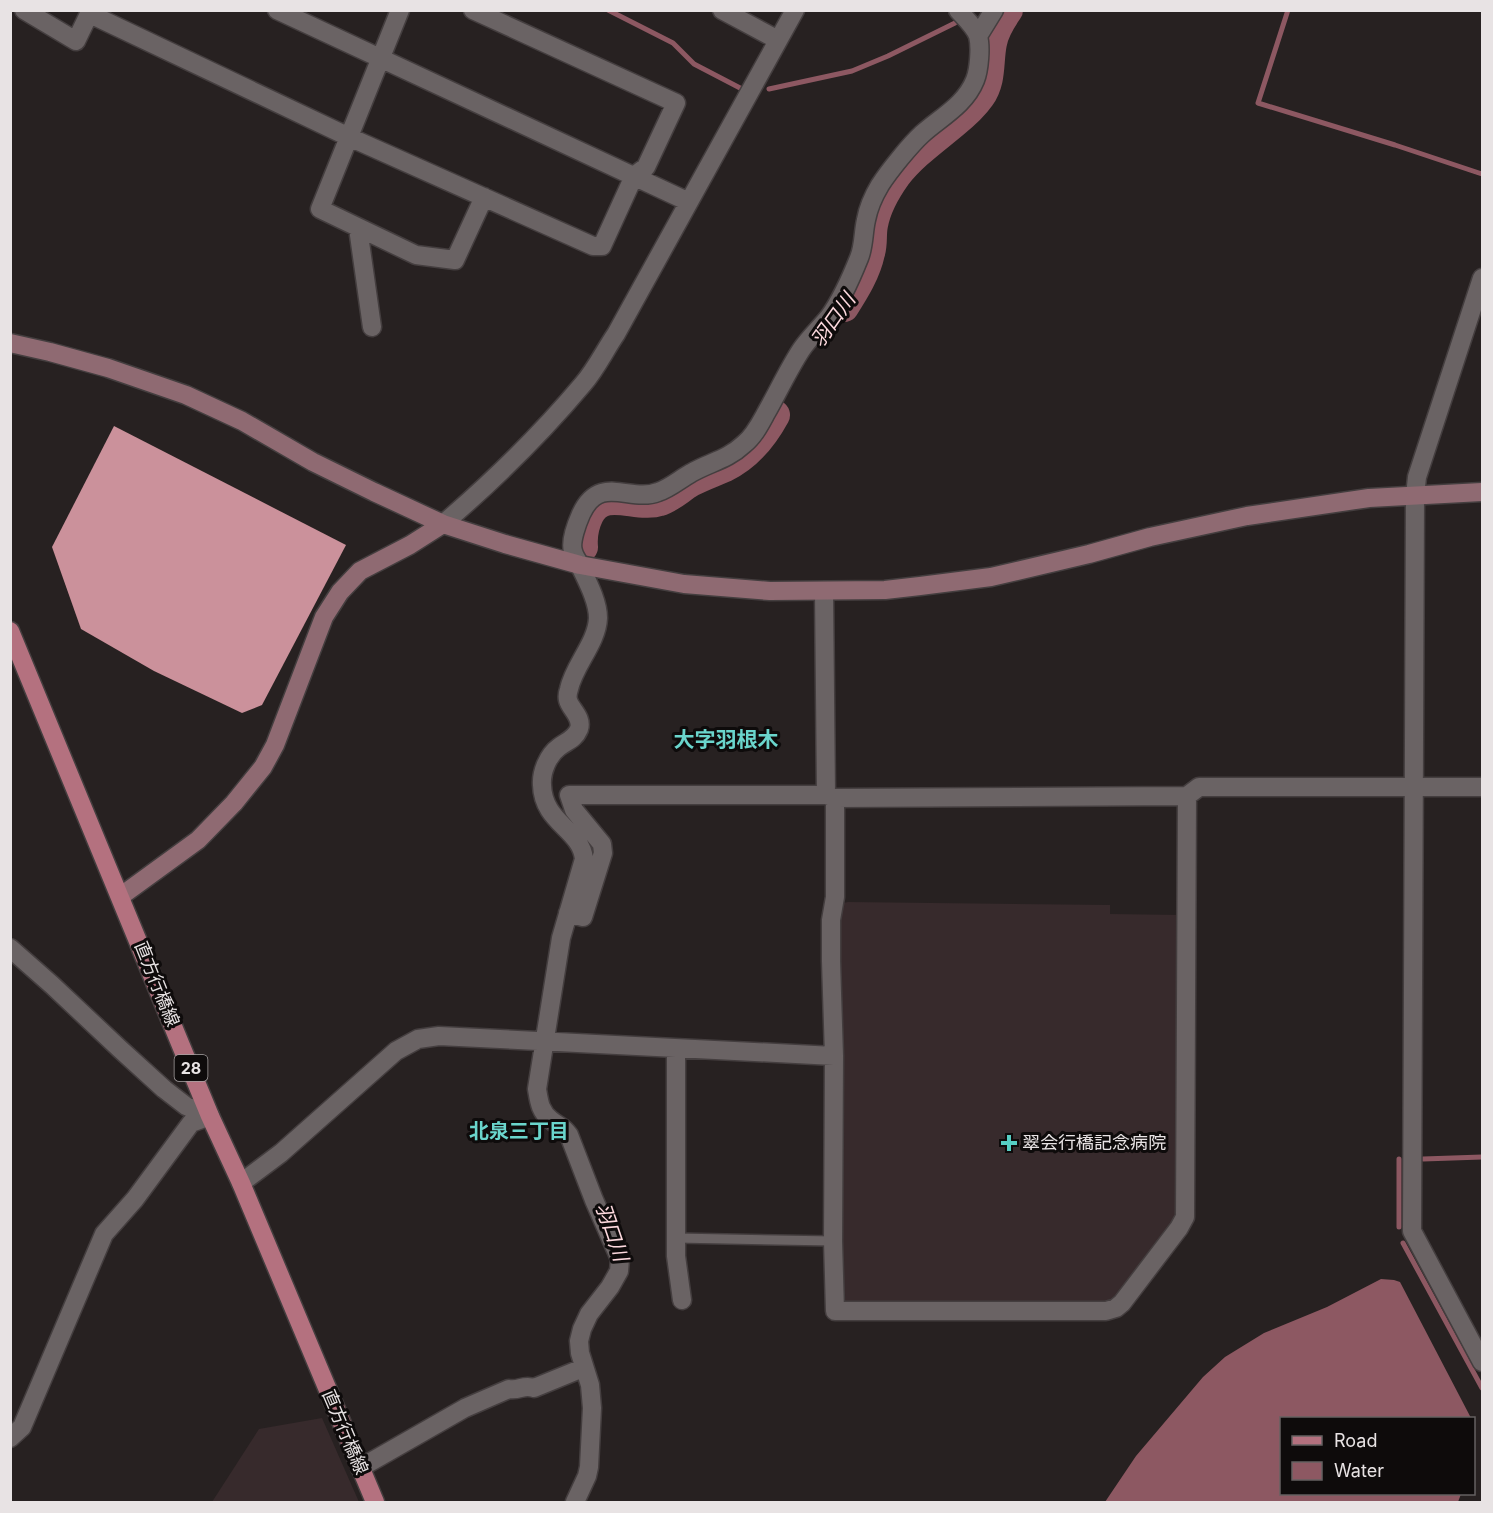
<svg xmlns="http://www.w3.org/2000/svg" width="1493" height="1513" viewBox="0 0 1493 1513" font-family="Inter,'Noto Sans JP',sans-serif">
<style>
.built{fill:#372a2c}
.water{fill:#8d5862}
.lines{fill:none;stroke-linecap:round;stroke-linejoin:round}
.stream{stroke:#8d5862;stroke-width:5}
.river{stroke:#8d5862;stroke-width:30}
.building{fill:#cb919b}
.lane-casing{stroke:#443e3f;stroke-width:12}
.street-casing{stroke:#443e3f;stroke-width:21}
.secondary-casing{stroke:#443e3f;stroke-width:21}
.primary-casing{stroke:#443e3f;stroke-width:21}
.lane{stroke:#6a6364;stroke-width:9}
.street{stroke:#6a6364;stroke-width:18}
.secondary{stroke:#8f6a72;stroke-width:18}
.primary{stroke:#b4717f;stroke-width:18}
.poi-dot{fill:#56cec4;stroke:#0e0b0b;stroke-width:2}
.labels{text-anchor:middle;stroke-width:6;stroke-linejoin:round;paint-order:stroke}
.shield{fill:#0e0b0b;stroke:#a7a2a3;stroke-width:1.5}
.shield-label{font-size:16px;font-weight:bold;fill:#e8e3e4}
.street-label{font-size:18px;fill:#e8e3e4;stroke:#0e0b0b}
.poi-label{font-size:18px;fill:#e8e3e4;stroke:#0e0b0b;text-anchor:start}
.water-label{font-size:20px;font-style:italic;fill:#fdd9de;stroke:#0e0b0b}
.neighbourhood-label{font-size:20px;font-weight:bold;fill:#6ad5cc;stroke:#0e0b0b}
.quarter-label{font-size:21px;font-weight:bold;fill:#6ad5cc;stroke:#0e0b0b}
</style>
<rect width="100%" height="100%" fill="#272121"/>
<path class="built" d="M848 902 1110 905V914L1181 915 1179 1217 1114 1302 845 1306 839 1297 837 1039 840 906 843 903Z
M322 1418 359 1502H212L259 1429Z"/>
<path class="water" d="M1381 1279 1394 1280 1400 1282 1471 1418H1282V1494H1461L1458 1502H1105L1136 1456 1203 1377 1225 1357 1264 1333 1327 1307Z"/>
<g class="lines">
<path class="stream" d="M608 10 673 43 694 64 742 89
M1288 10 1258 103 1395 145 1482 174
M769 89 852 71 888 56 955 23
M1399 1159V1227
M1423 1159 1482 1157
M1403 1243 1482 1388"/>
<path class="river" d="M844 307C855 290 866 272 870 253 873 244 871 234 873 225 876 208 886 190 896 176 912 155 935 139 954 123 964 115 973 107 980 97 992 80 988 62 992 43 994 32 1001 20 1008 10
M583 547C582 535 584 525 589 515 604 486 636 509 660 501 669 499 682 487 691 482 702 476 714 472 725 467 748 456 763 437 775 415"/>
</g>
<path class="building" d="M114 426 346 545 262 705 242 713 154 671 81 629 52 547Z"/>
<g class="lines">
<g class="lane-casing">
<path id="lane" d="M676 1238 833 1241"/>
</g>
<g class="street-casing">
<path id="street" d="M24 10 76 41 91 10
M277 10 689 202
M400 10 320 209 416 255 455 260 484 197
M722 10 778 40
M90 14 349 137 593 246H602L634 176 646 167 676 103 473 10
M978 36 994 10
M358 228 372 327
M1482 278 1417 477 1415 496 1412 1231 1482 1362
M443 524C493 481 541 434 583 384 596 369 605 350 616 334L795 10
M824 591 826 795
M835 798V897L831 920V961L834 1056 833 1241 835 1311H1106L1116 1308 1122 1303 1179 1228 1185 1217 1187 796 1199 787H1482
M568 913 583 917 603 853 602 844 574 810 569 795H826L835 798 1187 796
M10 948 52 985 120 1049 164 1089 186 1106 210 1116
M676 1049V1256L682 1300
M241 1183 281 1153 396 1051 418 1039 439 1036 834 1056
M10 1438 22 1427 104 1234 135 1199 191 1123 210 1116
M360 1468 465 1408 509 1389C520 1391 523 1384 534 1388L578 1370
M575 1502 587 1476 589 1467 592 1408 590 1385 580 1353 579 1341 582 1329 589 1314 610 1287 619 1271 620 1259 594 1200 569 1135C562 1125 559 1127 551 1120 540 1112 539 1101 537 1089L561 938 584 859C581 829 543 823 542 785 541 772 548 755 559 747 567 741 575 739 579 729 583 717 570 709 568 700 567 696 568 692 569 689 574 665 597 643 598 618 598 601 587 581 580 566 578 561 574 556 573 551 570 542 577 523 581 514 600 473 630 503 658 492 670 488 680 479 691 473 710 462 727 460 744 444 754 436 760 424 766 413 778 392 788 370 801 350 809 338 820 328 829 317 842 299 851 278 859 258 864 246 863 233 866 220 868 209 874 195 880 185 889 171 910 145 922 134 941 117 965 105 975 80 979 70 981 47 978 36 975 27 965 18 958 10"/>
</g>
<g class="secondary-casing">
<path id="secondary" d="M10 343 50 352 108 368 186 395 242 421 313 462 374 492 443 524 505 544 580 565 684 584 770 591 885 590 920 586 991 577 1089 554 1150 537 1247 516 1369 498 1482 492
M121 896 198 840 234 803 263 767 275 745 324 617 340 592 360 571 410 545 443 524"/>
</g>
<g class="primary-casing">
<path id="primary" d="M10 631 210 1116 241 1183 375 1502"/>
</g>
<use href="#lane" class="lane"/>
<use href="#street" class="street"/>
<use href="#secondary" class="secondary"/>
<use href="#primary" class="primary"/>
</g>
<path class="poi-dot" d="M1006 1134h6v6h6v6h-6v6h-6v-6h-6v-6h6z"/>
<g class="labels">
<rect class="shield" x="174.5" y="1055" width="33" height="26" rx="4.5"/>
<g class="shield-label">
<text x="191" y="1074">28</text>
</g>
<g class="street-label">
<text transform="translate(157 984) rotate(68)" y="6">直方行橋線</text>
<text transform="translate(345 1432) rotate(67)" y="6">直方行橋線</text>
</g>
<g class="poi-label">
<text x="1022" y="1149">翠会行橋記念病院</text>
</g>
<g class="water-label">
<text transform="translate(833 320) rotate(-55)" y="7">羽口川</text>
<text transform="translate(612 1232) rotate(71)" y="7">羽口川</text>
</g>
<g class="neighbourhood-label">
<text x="519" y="1138">北泉三丁目</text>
</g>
<g class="quarter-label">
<text x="726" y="747">大字羽根木</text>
</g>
</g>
<rect width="1493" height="1513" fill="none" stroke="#e8e3e4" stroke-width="24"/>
<rect x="1280" y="1417" width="195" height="78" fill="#0e0b0b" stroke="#656162" stroke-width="1.5"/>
<rect x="1292" y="1436" width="30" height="9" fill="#b4717f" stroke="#656162" stroke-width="1.5"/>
<text x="1334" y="1447" font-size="18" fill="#e8e3e4">Road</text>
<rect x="1292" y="1462" width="30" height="18" fill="#8d5862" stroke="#656162" stroke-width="1.5"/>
<text x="1334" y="1477" font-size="18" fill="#e8e3e4">Water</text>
</svg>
